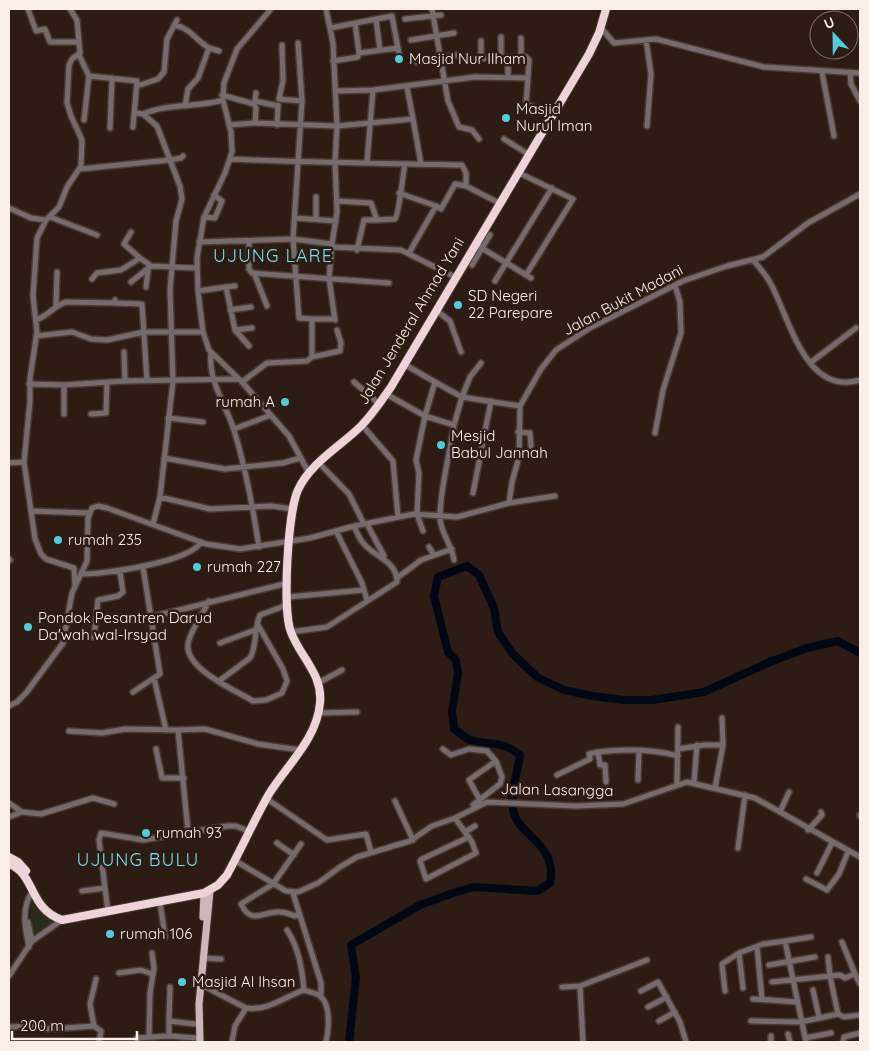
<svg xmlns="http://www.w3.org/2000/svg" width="869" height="1051" viewBox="0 0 869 1051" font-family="Quicksand,sans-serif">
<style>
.green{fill:#292c19}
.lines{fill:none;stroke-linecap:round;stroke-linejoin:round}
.river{stroke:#000715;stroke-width:8}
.minor-casing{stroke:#493a31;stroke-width:8}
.major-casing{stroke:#493a31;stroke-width:9}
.highway-casing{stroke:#493a31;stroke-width:10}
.minor{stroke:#756a6c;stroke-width:5}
.major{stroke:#cbb6ba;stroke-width:7}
.highway{stroke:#eed4d8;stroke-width:8}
.poi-dot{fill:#54cade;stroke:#2c1c13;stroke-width:2}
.labels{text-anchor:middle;stroke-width:5;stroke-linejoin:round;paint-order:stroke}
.poi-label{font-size:15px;fill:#faefe8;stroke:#2c1c13;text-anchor:start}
.street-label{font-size:15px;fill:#faefe8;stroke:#2c1c13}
.quarter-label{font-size:18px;letter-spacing:1px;fill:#75ddef;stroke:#2c1c13}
</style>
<rect width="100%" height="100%" fill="#2c1c13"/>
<path class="green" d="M33 900 45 916 58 922 33 935 30 908Z"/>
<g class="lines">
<path class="river" d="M349 1042 356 978 351 945 420 905 453 893 473 887 537 891 550 883C558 842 517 837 513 809 510 792 518 772 520 755 501 740 491 746 471 740 465 739 459 732 454 729L452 711 458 673 456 660 448 652 434 596 438 577 467 566 479 575 494 608 498 632 512 653 537 677 564 690 593 696 623 700H652L704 692 770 662 807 648 838 641 860 653"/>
<g class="minor-casing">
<path id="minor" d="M28 9 36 31 45 29 50 42H79
M70 9 77 20 80 53 72 59 69 65 67 103 71 116 82 140 81 166 67 187 59 207 46 220 37 238 33 296 37 332 30 378V401L24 462 35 539 41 554 46 559 74 568 75 586
M271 9 237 49 224 83 223 100 231 132 232 152 225 173 204 217 197 258 198 291 203 332 209 350 242 382 289 436 309 473
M326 9 333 43 337 126 335 162 337 212 332 244
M432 9 448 101 459 127 472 130 479 139
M376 19 380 50
M405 19 441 15
M355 23 359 53
M174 25C189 27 196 40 209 48L198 78 188 89 185 106
M330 28 392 16 398 48
M601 28 614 43 656 39 764 67 860 73
M501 37V58
M521 38V57
M411 40 454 33
M646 40 651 74 647 126
M298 43 302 101 293 239 299 318 312 319V357
M282 45 283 81 279 99 302 101
M209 48 219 51
M79 55 89 76 84 120
M481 59V41
M333 61 358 57 359 53 398 48 399 53
M417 62 456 55 468 59 526 57 529 60 528 78
M822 72 834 136
M850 73 851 84 860 101
M89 76 137 81 133 127
M508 77V58
M137 86 158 79 164 72 167 39 177 20
M373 90 475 77 528 78 526 104 553 113
M335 91 373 90 367 162
M256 93 255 101 278 106
M222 95 254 104 256 108 255 123
M135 113 143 114 157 126 180 186 182 199 176 221 170 290 173 381 160 497 153 524
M143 114C168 103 196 108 223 100
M413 119 421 164
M229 125 255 123 337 126 413 119 407 87
M277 125 278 105
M110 128 112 78
M504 139 528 154
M230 159C307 163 385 163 462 165L466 173V186
M80 169 169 160 181 158 183 156
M517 172 573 199 526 275
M399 193 436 206
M337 201 371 203 377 220 395 219C399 215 403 173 405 164
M9 208 31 218 46 220
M50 217 97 235
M204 217 215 218 222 201 214 195
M295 218 336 221
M316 218V197
M131 232 124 244 140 258
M249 241V269L252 273 389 283
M199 242 293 239 332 244 329 278 335 320
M475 244 531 278
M332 247 401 250 455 277
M357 250 364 220H377
M409 253 436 206 441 209 455 184 466 186 499 203
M754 261C759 267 764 273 768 279 789 313 803 397 860 380
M472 265 490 235
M254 273 267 306
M92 279 97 273 121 270 140 258 151 266
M495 281 552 188
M131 282 151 266 197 268
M146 287 148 271
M226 287 235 286
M198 291 226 287 235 330 249 346
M115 300V303L142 304 147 381
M56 307 57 272
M230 310 251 307
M436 310 450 321 461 352
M312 319H335
M36 320C48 316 55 305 66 302L115 303
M235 330 252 328
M36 336 72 332 91 339 107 340 144 332H203
M124 352 125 381
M211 353C208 381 226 405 234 430 246 469 253 508 259 547
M481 363 470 377 462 397 520 406
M810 363 856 328
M404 364 435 382
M242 382 267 363 307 361 312 357 340 351 341 343 337 330
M354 382 379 404
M29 384 64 385 125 381 238 379
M64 385V414
M386 394 425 416 454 425C450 453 440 489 440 517 440 533 452 544 454 560
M91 414 106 413 107 382
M168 418 203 422
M362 425 393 461 398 517
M234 429 271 415
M518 432 530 433 531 447
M655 433 663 390 681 333 680 302 675 285
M164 458 225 469 283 463 300 458
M9 463 24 462
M319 463 349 494 364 524
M473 493 491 401
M160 497 210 509 272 506 292 509
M509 503 555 496
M31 511 88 513
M367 524 384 556
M336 531 362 583 367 600
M423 531 417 514 419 473 416 460 425 416 435 382 462 397 454 425
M429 547 434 555
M9 559 10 560
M83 574C106 574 190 562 201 542
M397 578 421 560 452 549
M288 597 364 590
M209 601C203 614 190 631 188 644 185 669 235 690 253 701L266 700 282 693 287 681 283 669 258 625
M151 617 288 583
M291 632 327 627 397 582C397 561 375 557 364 544 359 539 357 532 354 526
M65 636 94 637 98 600 118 596 123 592 120 572
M220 643 255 630
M154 678 166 730
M219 681 250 658C257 647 254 628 260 615L287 605
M318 683 342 670
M133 692 160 674 143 567
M9 706 17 702 26 693 63 643 72 593 87 561 88 518 92 508 98 506 107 508 206 544 240 549 310 538 354 526 414 514 457 517 509 503 512 482 519 457 520 406 541 369 556 350 590 328 683 281 727 266 763 257 808 223 860 194
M319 713 357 712
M178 730 205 729 258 744 300 750
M69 731 102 733 125 729 178 730 188 831
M156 749 162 778H184
M443 749 451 755 469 749 487 751 496 761
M678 749 704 745H723
M557 775 590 759 589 754 598 752
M638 780 639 751
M606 782 605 765H600L598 752C624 749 652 749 678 756
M694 782 697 745
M677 784 678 727
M715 788 723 745 722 718
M267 799 327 840 366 834 371 852
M395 801 413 840
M9 803 22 812 41 814 93 798 114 804
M473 805 500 784 502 777 496 761 469 780 480 800
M780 812 789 792
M860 815V816
M9 817 22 812
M455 818 472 842 476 853 426 879 420 861 422 859 469 837
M808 830 822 815 821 812
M465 832 475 826
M277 843 294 855
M738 848 745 795
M234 860 286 891 298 892 318 883 340 867 357 857 410 841 432 826 455 818 487 802 576 806 623 804 687 782 755 798 860 857
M817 873 832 843
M806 879 827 890 839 874 848 852
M82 891 105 888
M293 893 321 983V997
M160 902 165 937
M108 912 99 840 101 833 143 840 227 826H236L248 831
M298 914 295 916C290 914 284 912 279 912 263 911 252 926 241 904L273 884 301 844
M28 922 32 941
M287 930C299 948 302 969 304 990
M785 941 811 937
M842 942 855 974
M29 947C25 928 21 908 32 892
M757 947 762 999
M828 957 830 976 840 975 845 978 855 974 860 984
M203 958 221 959
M769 965 815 957
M119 973 141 970 152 974
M9 976 32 941 62 920
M196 982 246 1008C269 1011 284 997 304 990 309 992 316 993 320 996 331 1004 329 1030 326 1042
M772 982 830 976 838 1014
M580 986 583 1042
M562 987 580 986 647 960
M743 988 739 953 763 944 785 941 806 1042
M813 990 819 1017
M641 991 658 982 680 1022 686 1042
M725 991 722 964 739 953
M753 999 797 1002
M648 1007 667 997
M169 1021 170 987
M659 1021 675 1012
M751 1021 801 1022 838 1014 844 1017 860 1015
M94 1026 101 1031 99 1042
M9 1027 26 1026 52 1029 94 1026 90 1004 96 979
M788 1034 790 1042
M149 1036 150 993 154 968 152 953
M169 1036V1021L195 1024
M771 1036V1042
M805 1038 831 1033
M138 1042 137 1038 169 1036 196 1038
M232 1042 235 1026 246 1008
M843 1042 844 1037 860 1033"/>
</g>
<g class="major-casing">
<path id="major" d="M203 917 204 893
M200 1042 199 1004 210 891"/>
</g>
<g class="highway-casing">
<path id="highway" d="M9 857 18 862 26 871
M9 864C36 874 28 908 62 920L204 893 218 885 227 875C242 848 254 820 269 794 287 765 317 739 320 703 323 674 300 657 291 632 282 610 288 511 298 490 310 463 341 446 361 426 373 414 382 400 391 387L589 54 599 33 606 9"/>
</g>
<use href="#minor" class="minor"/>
<use href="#major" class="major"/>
<use href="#highway" class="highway"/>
</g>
<g class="poi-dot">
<circle cx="399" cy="59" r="5"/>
<circle cx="506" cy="118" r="5"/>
<circle cx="458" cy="305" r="5"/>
<circle cx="285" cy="402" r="5"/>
<circle cx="441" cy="445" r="5"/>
<circle cx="58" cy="540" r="5"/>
<circle cx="197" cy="567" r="5"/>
<circle cx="28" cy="627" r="5"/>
<circle cx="146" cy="833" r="5"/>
<circle cx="110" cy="934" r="5"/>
<circle cx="182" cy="982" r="5"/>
</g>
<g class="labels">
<g class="poi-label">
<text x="409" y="64">Masjid Nur Ilham</text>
<text x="516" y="114">Masjid<tspan x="516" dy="17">Nurul Iman</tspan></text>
<text x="468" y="301">SD Negeri<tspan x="468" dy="17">22 Parepare</tspan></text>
<text x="275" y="407" text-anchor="end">rumah A</text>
<text x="451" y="441">Mesjid<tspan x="451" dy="17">Babul Jannah</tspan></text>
<text x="68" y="545">rumah 235</text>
<text x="207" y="572">rumah 227</text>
<text x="38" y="623">Pondok Pesantren Darud<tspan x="38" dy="17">Da'wah wal-Irsyad</tspan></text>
<text x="156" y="838">rumah 93</text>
<text x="120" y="939">rumah 106</text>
<text x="192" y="987">Masjid Al Ihsan</text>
</g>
<g class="street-label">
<text transform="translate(623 300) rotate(-28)" y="5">Jalan Bukit Madani</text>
<text transform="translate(411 321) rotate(-59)" y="5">Jalan Jenderal Ahmad Yani</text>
<text transform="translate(557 790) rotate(1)" y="5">Jalan Lasangga</text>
</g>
<g class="quarter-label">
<text x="273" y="262">UJUNG LARE</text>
<text x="138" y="866">UJUNG BULU</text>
</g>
</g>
<rect width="869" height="1051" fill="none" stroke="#faefe8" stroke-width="20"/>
<g transform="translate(834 35) rotate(338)"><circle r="24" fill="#2c1c13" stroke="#7e7068"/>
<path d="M0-4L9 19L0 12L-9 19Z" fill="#54cade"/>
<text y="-8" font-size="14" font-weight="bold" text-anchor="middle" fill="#faefe8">U</text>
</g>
<path d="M12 1031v8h125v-8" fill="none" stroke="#faefe8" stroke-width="2.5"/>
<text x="20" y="1031" font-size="15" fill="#faefe8" stroke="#2c1c13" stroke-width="4" paint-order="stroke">200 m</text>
</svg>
